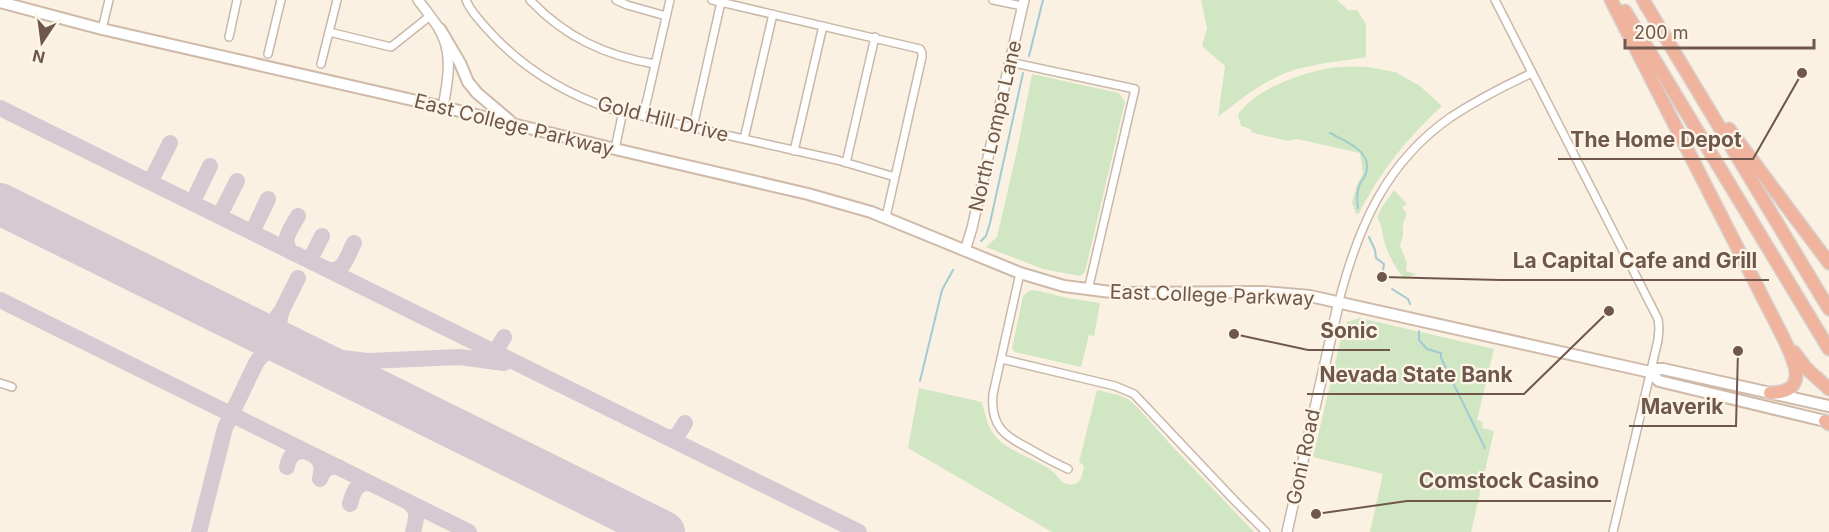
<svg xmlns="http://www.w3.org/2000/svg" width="1829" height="532" viewBox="0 0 1829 532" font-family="Inter,sans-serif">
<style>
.green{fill:#d1e6c2}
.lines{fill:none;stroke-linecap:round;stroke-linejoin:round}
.stream{stroke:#a0cbd2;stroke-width:2}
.taxiway{stroke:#d6cad2;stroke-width:16}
.runway{stroke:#d6cad2;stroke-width:42}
.minor-casing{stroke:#c9b8aa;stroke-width:10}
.tertiary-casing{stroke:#c9b8aa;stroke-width:12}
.secondary-casing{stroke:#cfbaaa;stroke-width:14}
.motorway-casing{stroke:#d7d0cd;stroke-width:15}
.minor{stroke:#fff;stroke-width:7}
.tertiary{stroke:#fff;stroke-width:9}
.secondary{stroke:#fff;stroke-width:10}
.motorway{stroke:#f0b39d;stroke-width:12}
.labels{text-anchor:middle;stroke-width:4.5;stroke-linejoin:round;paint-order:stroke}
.street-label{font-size:20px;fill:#6f584b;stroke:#fdf5e8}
.leader{fill:none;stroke:#6f584b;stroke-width:2}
.callout-dot{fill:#6f584b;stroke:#fdf5e8;stroke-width:2}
.callout-label{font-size:21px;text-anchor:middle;font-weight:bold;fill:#6f584b;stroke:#fdf5e8;stroke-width:4.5;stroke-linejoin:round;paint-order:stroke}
</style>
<rect width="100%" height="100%" fill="#faf1e2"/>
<path class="green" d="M1201 0H1337L1348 10H1357L1366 24V57C1344 61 1319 63 1297 69 1267 78 1242 98 1218 117L1225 66 1202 46 1207 28Z
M1368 67 1395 72 1420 86 1442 106C1407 138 1381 171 1359 213L1356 214 1352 203 1357 185 1363 173 1360 153 1297 139 1288 141 1253 133 1250 129 1241 126 1238 114C1258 89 1293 76 1325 69 1338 66 1354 67 1368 67Z
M1032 74 1119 93 1125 102 1085 272 1080 276 1043 269 986 247 997 237 1017 151Z
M1394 190 1407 204 1402 207 1407 214 1403 223V236L1400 246 1407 263 1406 271 1416 274 1405 279C1396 270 1388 254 1384 241 1382 232 1383 226 1377 218L1382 207Z
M1035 290 1067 298 1100 303 1094 336 1089 335 1081 367 1015 352 1012 349 1023 296 1029 291Z
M1360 318 1494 349 1477 420 1483 422 1482 428 1494 431 1471 532H1370L1383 474 1313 457 1343 330 1347 322Z
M919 388 982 402C985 415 988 430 999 440 1013 453 1035 459 1051 470 1059 476 1062 487 1074 484 1083 482 1082 473 1084 466L1079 462 1097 390 1118 395 1128 399 1137 407 1171 445 1254 532H1052L908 448Z"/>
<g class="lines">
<path class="stream" d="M1029 56 1043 0
M1330 133C1347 142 1375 152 1365 176 1364 179 1361 181 1360 184 1357 190 1357 201 1358 208
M1369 237 1375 250 1376 258 1384 264 1383 270
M981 241 986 236 990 223 1023 73
M1392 289 1408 299 1410 304
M1419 331V340L1427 349 1441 353V358L1485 448
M920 381 942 290 953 270"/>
<path class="taxiway" d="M0 108 859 532
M155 173 170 143
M197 193 210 166
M224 207 237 181
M256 224 268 199
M291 252C280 241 292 227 298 216
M314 252 322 236
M329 270C344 273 348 254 354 243
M192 298 290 346 325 356 368 361 460 357 504 363
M0 300 469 532
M282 310C277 324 279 335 290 345
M276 318 282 310 298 278
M483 354C495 353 499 347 504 337
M667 437C677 439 680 431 685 423
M315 456C323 462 322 470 320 479 323 470 329 465 339 467
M287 467C289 456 295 449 307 452
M408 502C420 510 416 520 413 532
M350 504C353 492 357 480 372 484
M199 532 225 428 256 363C272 339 290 349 311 359 323 364 334 370 346 376"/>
<path class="runway" d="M0 204 664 532"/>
<g class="minor-casing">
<path id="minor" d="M466 0C470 11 480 21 488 30 522 68 563 93 611 109L837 160 895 177
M530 0C565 37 606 56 655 64
M616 0 627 5 666 16
M712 0 920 49 922 53V57L886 217
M993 0 1022 6
M1495 0 1658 319 1659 328 1658 340 1613 532
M102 29 109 0
M329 32 391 47 430 16
M229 37 237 0
M268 54 281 0
M1010 62 1135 89 1088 290
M321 64 337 0
M640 115 646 104 670 0
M693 127 721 2
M744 139 773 14
M615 149 623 111
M794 151 823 26
M846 163 875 37
M1020 273 993 394C990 426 1004 436 1030 449 1042 456 1055 463 1068 469
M1339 301C1358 227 1386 162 1451 117 1477 100 1504 86 1532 73
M1002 359 1115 386 1134 394 1234 500 1266 532
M0 383 12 387"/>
</g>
<g class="tertiary-casing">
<path id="tertiary" d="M418 0C425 9 432 18 438 27 454 52 448 80 443 107
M965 251 972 228 1024 0
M1287 532 1339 301"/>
</g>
<g class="secondary-casing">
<path id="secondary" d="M0 2 102 29 443 107 615 149 808 194 871 212 1020 273 1064 286 1119 293 1263 292 1310 296 1650 372 1657 369H1663L1829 406
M440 29 460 63 468 82 477 93 510 121
M1650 372 1659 381 1829 422"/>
</g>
<g class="motorway-casing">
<path id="motorway" d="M1611 0 1783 337C1793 359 1812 392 1770 393
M1643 0 1829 309
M1625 11 1829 349
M1729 129 1829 263
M1794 352 1806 368 1829 389
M1825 421 1829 424"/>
</g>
<use href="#minor" class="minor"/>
<use href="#tertiary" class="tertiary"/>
<use href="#secondary" class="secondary"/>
<use href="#motorway" class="motorway"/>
</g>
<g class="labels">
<g class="street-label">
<text transform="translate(663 119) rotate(14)" y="7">Gold Hill Drive</text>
<text transform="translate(514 125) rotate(14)" y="7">East College Parkway</text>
<text transform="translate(995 126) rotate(-77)" y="7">North Lompa Lane</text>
<text transform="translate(1212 295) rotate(2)" y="7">East College Parkway</text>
<text transform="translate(1303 457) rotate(-78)" y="7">Goni Road</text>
</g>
</g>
<path class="leader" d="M1802 73L1753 159H1558M1382 277L1500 280H1769M1234 334L1308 350H1390M1609 311L1524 394H1307M1738 351L1736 426H1629M1316 514L1407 501H1611"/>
<g class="callout-dot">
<circle cx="1802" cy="73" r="6"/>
<circle cx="1382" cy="277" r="6"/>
<circle cx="1234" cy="334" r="6"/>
<circle cx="1609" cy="311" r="6"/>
<circle cx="1738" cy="351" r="6"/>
<circle cx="1316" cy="514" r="6"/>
</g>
<g class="callout-label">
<text x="1656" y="147">The Home Depot</text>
<text x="1635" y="268">La Capital Cafe and Grill</text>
<text x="1349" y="338">Sonic</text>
<text x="1416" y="382">Nevada State Bank</text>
<text x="1682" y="414">Maverik</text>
<text x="1509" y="488">Comstock Casino</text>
</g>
<g transform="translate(42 42) rotate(193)" stroke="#fdf5e8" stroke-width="4.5" paint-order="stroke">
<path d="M0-4.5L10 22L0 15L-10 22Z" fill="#6f584b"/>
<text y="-9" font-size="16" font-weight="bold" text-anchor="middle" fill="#6f584b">N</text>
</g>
<path d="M1625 39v9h189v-9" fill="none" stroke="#6f584b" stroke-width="3"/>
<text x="1634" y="39" font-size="18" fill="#6f584b" stroke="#fdf5e8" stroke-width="4.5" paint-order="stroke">200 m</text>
</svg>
